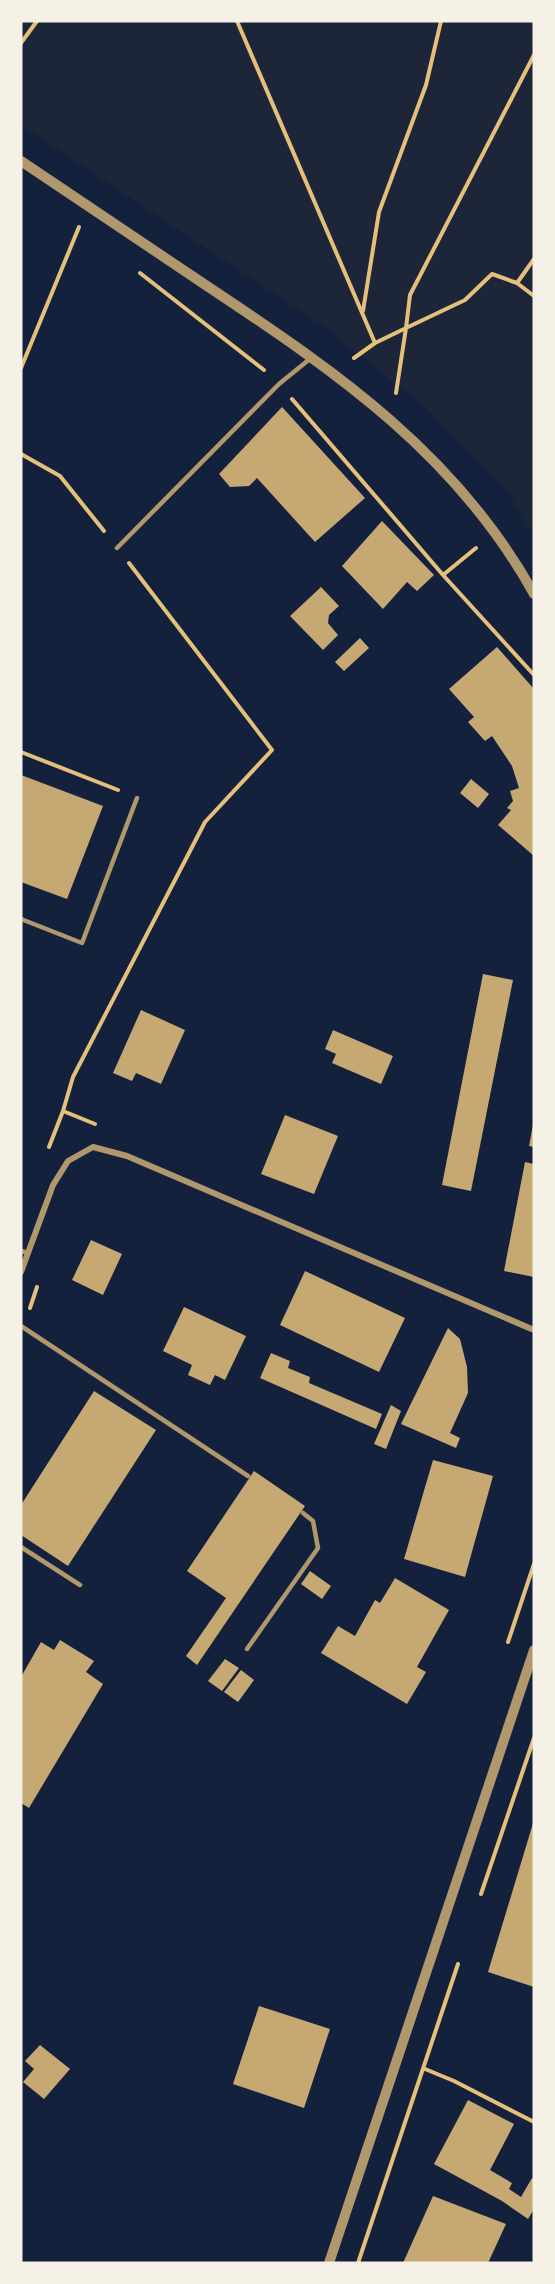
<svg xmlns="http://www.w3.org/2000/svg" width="555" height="2284" viewBox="0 0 555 2284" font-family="Lato,sans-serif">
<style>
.green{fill:#1d2539}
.building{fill:#c6a872}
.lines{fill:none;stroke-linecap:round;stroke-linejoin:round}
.path{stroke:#e5c07b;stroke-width:4}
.service{stroke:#b1986c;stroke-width:4.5}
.minor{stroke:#b1986c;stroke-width:6}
.tertiary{stroke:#b1986c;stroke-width:10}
</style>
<rect width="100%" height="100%" fill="#14213d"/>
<path class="green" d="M21 21H534V536L508 492 424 406 328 329 21 125Z"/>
<path class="building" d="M282 407 365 498 315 542 257 478 249 486 230 487 219 474Z
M382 521 434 575 417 591 407 582 383 609 342 566Z
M321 587 339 606 329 615 328 623 338 635 323 650 290 616Z
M360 638 369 648 344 671 335 662Z
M497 647 534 689V856L498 825 511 810 507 808 513 801 510 791 519 788 512 766 492 736 485 741 468 722 474 717 449 689Z
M21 775 103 806 67 899 21 882Z
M471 779 489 794 478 808 460 793Z
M483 974 513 980 471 1191 442 1185Z
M141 1010 185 1030 161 1084 136 1073 132 1081 113 1073Z
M333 1030 393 1056 381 1084 332 1063 336 1054 325 1049Z
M285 1115 338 1136 314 1194 261 1174Z
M533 1125H534V1147L529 1146Z
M525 1162 534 1164V1277L504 1271Z
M91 1240 122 1254 103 1295 72 1280Z
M305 1271 405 1318 379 1372 280 1325Z
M184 1307 246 1336 225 1380 215 1375 210 1385 188 1375 192 1365 163 1351Z
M448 1328 460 1339 467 1367 468 1393 450 1433 460 1438 456 1448 401 1424Z
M271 1353 290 1361 288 1368 310 1377 309 1383 382 1414 376 1429 260 1378Z
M94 1391 156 1430 68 1566 21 1535V1505Z
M391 1405 401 1411 386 1449 374 1444Z
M433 1460 493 1476 465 1577 404 1559Z
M254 1471 305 1506 197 1665 186 1656 226 1598 187 1571Z
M310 1571 331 1586 322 1599 301 1584Z
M395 1578 449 1610 417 1667 426 1672 407 1704 321 1653 338 1626 355 1636 375 1600 380 1603Z
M60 1640 94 1661 86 1672 103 1684 29 1808 21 1803V1677L41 1642 54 1650Z
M225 1659 239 1668 222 1691 208 1681Z
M241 1670 254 1680 238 1702 224 1692Z
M534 1820V1987L488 1972Z
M259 2006 330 2029 304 2108 233 2084Z
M40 2045 70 2069 44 2099 23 2082 34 2069 25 2061Z
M468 2100 514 2124 490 2170 512 2183 509 2189 521 2197 532 2178 534 2179V2209L528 2219 502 2201 434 2164Z
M433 2196 506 2224 488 2263H403Z"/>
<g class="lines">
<path class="path" d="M237 21 375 343
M21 43 37 21
M140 273 264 370
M517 283 534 259
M363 311 379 212 426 85 441 21
M354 358 375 343 406 328 410 295 534 55
M21 368 79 227
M396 393 406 328 465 300 492 274 517 283 534 296
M292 399 443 575 476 548
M21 454 60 476 104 531
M443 575 534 675
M21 752 118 790
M63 1111 73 1077 205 822 272 750 129 563
M49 1147 63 1111 95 1124
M30 1308 37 1287
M508 1642 534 1564
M481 1894 534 1738
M425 2069 454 2081 534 2122
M358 2263 458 1964"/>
<path class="service" d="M117 548 279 384 311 358
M21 919 82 943 137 798
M21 1251 28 1253
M21 1326 248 1476
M21 1547 80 1585
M247 1649 318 1548 313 1521 303 1513"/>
<path class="minor" d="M21 1272 53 1185 68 1161 93 1147 127 1156 534 1330"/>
<path class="tertiary" d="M21 161C84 204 147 246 210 288 338 373 457 455 534 594
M329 2263 534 1650"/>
</g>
<rect width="555" height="2284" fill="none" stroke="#f6f1e7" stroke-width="45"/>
</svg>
